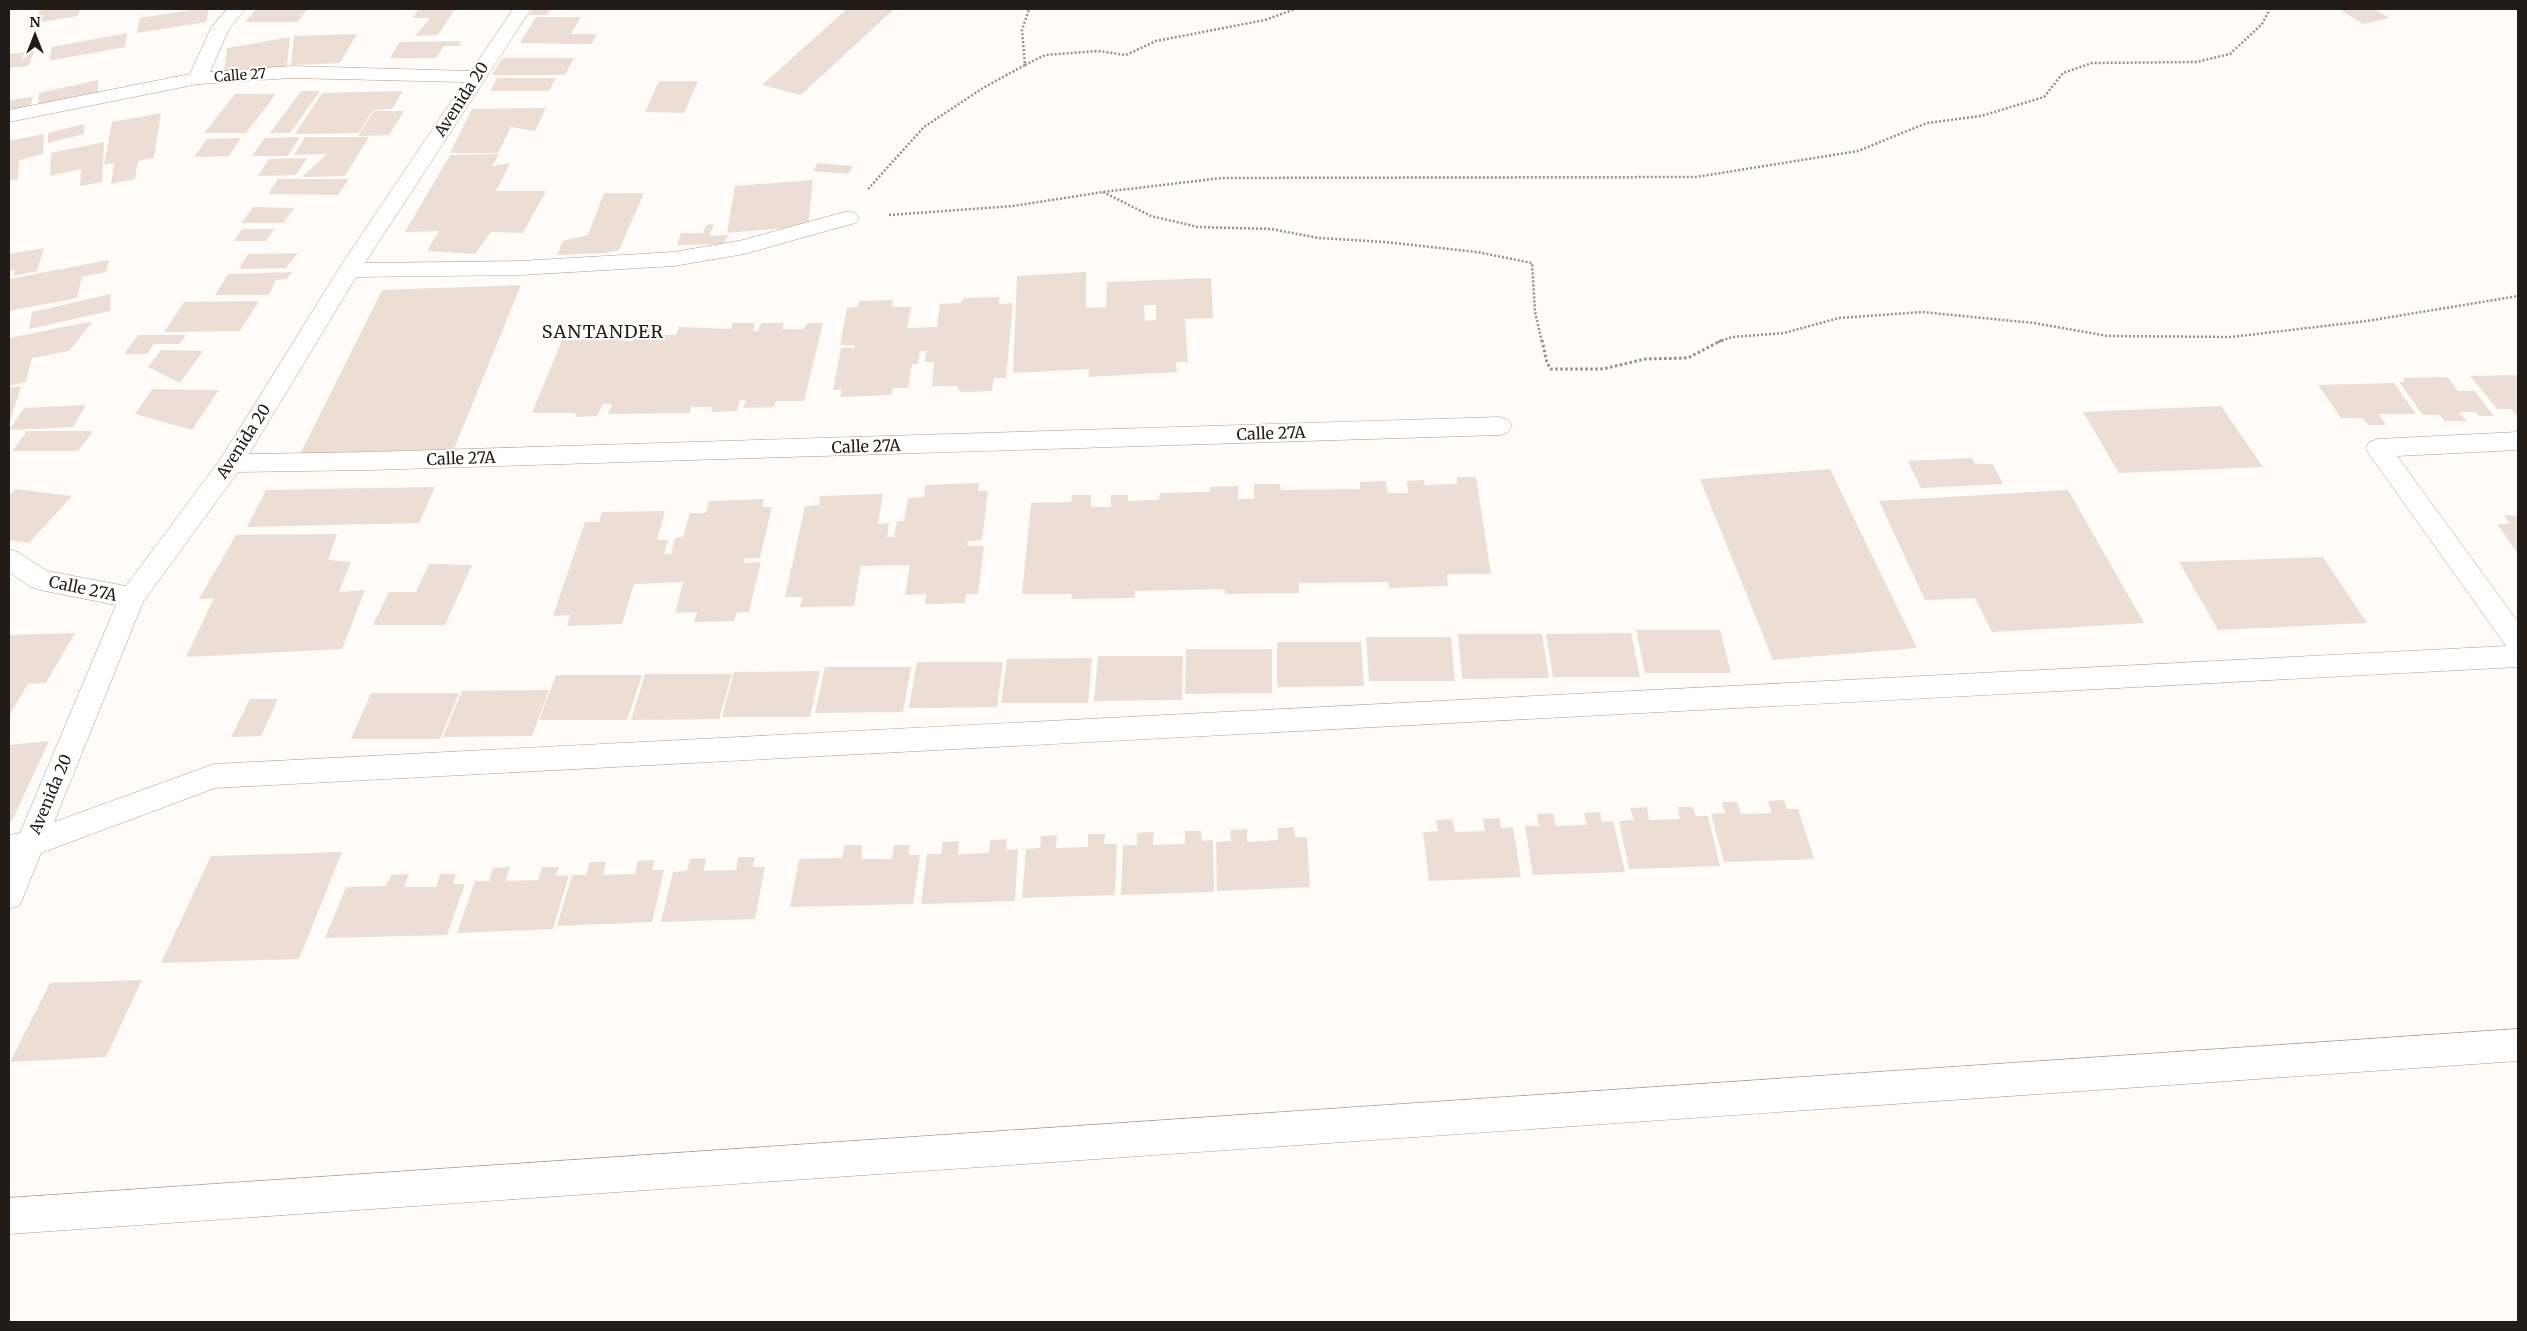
<svg xmlns="http://www.w3.org/2000/svg" width="2527" height="1331" viewBox="0 0 2527 1331" font-family="Merriweather,serif">
<style>
.building{fill:#ecded4;fill-rule:evenodd}
.lines{fill:none;stroke-linecap:round;stroke-linejoin:round}
.minor-casing{stroke:#ac9e95;stroke-width:1}
.path-far1{stroke:#95918e;stroke-width:2.5;stroke-dasharray:2 2;stroke-linecap:butt}
.path{stroke:#95918e;stroke-width:3;stroke-dasharray:2.5 2.5;stroke-linecap:butt}
.minor{fill:#fff;fill-rule:evenodd}
.labels{text-anchor:middle;stroke-width:4;stroke-linejoin:round;paint-order:stroke}
.far-street-label{font-size:14px;fill:#221c19;stroke:#fff}
.street-label{font-size:16px;fill:#221c19;stroke:#fff}
.neighbourhood-label{font-size:18px;letter-spacing:1px;fill:#221c19;stroke:#fff}
</style>
<rect width="100%" height="100%" fill="#fefbf9"/>
<path class="building" d="M40 9H80L78 16 36 23Z
M196 9H209L206 22 137 33 140 18Z
M256 9H307L298 22H245Z
M418 9H455L438 35 415 36 430 18H413Z
M533 9H550L547 15H529Z
M847 9H894L801 95 762 85Z
M2339 9H2375L2389 18 2363 24Z
M536 17H581L571 34H597L592 44 520 43Z
M127 33 125 47 49 61 52 47Z
M357 34 340 63 291 65 294 36Z
M290 37 287 66 223 77 227 48Z
M461 41 459 46H444L436 58H390L399 42Z
M35 51 28 66 9 68V54Z
M502 58H574L565 75H492Z
M497 78H556L549 91H490Z
M98 80V95L38 108 39 93Z
M659 81H698L684 113 645 112Z
M301 91H320L290 133H270Z
M403 91 392 109 373 110 359 133 295 134 322 93Z
M235 94H276L246 133H204Z
M33 97 28 113 9 117V100Z
M546 108 535 131 511 127 498 153H450L472 109Z
M374 111H404L389 135 358 136Z
M161 113 154 158 138 161 135 179 111 184 114 163 104 165 112 122Z
M84 124V134L48 143V133Z
M44 134 43 154 19 160 18 179 9 181V141Z
M300 137 288 156H252L265 138Z
M305 137H369L345 176 302 177 327 154 294 155Z
M241 138 229 156 194 157 207 139Z
M104 142 102 182 80 186 81 169 50 176 51 153Z
M499 154 492 166 510 163 496 191H546L523 233 491 232 475 254 427 251 439 231 405 232 450 155Z
M307 158 296 175 258 176 269 159Z
M818 163 853 166 848 174 813 171Z
M278 179H349L338 195 268 194Z
M813 180 808 226 727 233 735 186Z
M604 193H644L619 250 605 253 557 255 563 241 588 235Z
M253 207 294 208 283 223H241Z
M714 224 709 236 728 235 724 244 677 245 681 233H703L706 225Z
M242 229H274L266 241H234Z
M44 248 37 271 13 276 15 270 9 271V254Z
M298 253 286 268 239 269 248 254Z
M109 260 106 272 82 277 77 298 9 311V279Z
M292 272 287 279 276 280 269 295H215L228 274Z
M1086 272V308L1106 307 1107 282 1211 278 1213 318 1185 319 1188 362H1176L1177 372 1089 377V369L1013 373 1017 276ZM1144 305H1156V320L1145 321Z
M521 285 454 449 300 454 382 290Z
M111 294 110 311 29 329 32 312Z
M999 297V304L1013 303 1006 378H994L992 391 960 392 957 386H932L934 362H925L926 351H920L918 364H912L908 388H893L891 395 840 397 842 390H833L841 348H854V345H840L847 308 857 307 859 301 893 300 892 307H911L907 328 937 327 940 304 960 303 964 298Z
M259 301 240 331 164 332 184 302Z
M93 321 69 351 32 358 26 382 9 386V338Z
M732 323H755L753 331H758L761 323H784L782 329H803L808 323H823L804 401H776L774 407 743 408 746 400H740L737 411 712 412 711 407H691L690 413 608 414 612 404H603L597 416 575 417 576 413H532L562 340H603L606 332 626 331 622 341H633L637 331H658L656 335H676L679 327 731 329Z
M138 335H186L179 344H154L147 354H124Z
M161 350 203 351 180 383 148 367Z
M2518 375V417L2511 409H2497L2470 376Z
M2448 377 2458 391H2475L2494 416H2479L2476 412H2459L2467 421H2444L2440 415H2423L2399 382H2405L2402 378Z
M2394 383 2416 414H2379L2386 425H2368L2362 418H2341L2318 385Z
M21 386 9 425V388Z
M152 389 219 390 192 430 135 414Z
M86 405 73 427 9 430 24 408Z
M2221 406 2263 467 2119 473 2083 412Z
M27 431H93L78 451H12Z
M1972 458 1975 464H1993L2003 484 1921 488 1908 461Z
M1830 469 1917 648 1773 660 1700 479Z
M1457 477H1476L1491 574H1447L1448 586 1389 588 1388 582 1299 583V593L1225 594V589L1135 591V598L1071 599 1072 594H1022L1031 503 1071 502 1072 495H1091V507H1111V495H1128V501L1159 500 1160 493 1210 492V487L1238 486V499H1254V484H1280L1281 490 1360 489V482L1386 481 1388 493H1408L1407 481 1424 480 1425 485 1457 484Z
M979 483 978 491H988L982 540 968 541 967 546H984L978 594H966L965 603 925 604 926 594 905 595 910 565 861 566 854 606 800 607 803 597H785L805 506 819 505 820 496 883 494 878 524 889 523 887 537H894L897 521H904L908 498 924 497 925 485Z
M435 487 419 523 247 527 266 490Z
M15 489 72 496 29 543 9 540V496Z
M2068 490 2144 623 1992 632 1975 598 1925 600 1879 501Z
M764 499 762 507H772L760 558H745L744 563 761 562 749 612 736 613 734 621 694 622 697 612 675 613 683 582 634 584 622 624 567 626 570 615 553 616 585 522H599L602 512 665 511 657 540H668L664 554H671L675 538 683 537 690 513H706L709 501Z
M2504 515 2516 516 2518 520V554L2497 524H2510Z
M337 534 328 560 351 562 339 592 365 590 342 649 186 657 214 598 199 599 236 535Z
M2323 557 2367 623 2218 630 2179 562Z
M429 564 472 565 445 625H373L389 592H416Z
M1636 630H1720L1731 673H1645Z
M75 633 46 683 28 684 9 716V635Z
M1631 633 1640 677H1553L1546 634Z
M1458 634H1542L1549 678 1462 679Z
M1366 637H1451L1455 681H1369Z
M1277 642H1361L1364 686 1277 687Z
M1186 649H1272V693L1185 694Z
M1098 656H1183L1182 700 1094 701Z
M1092 658 1088 703H1001L1007 659Z
M917 662H1003L997 707 909 708Z
M825 667H911L903 712 815 713Z
M820 671 810 717H722L734 672Z
M645 674H732L719 719 631 720Z
M556 675H642L627 720H539Z
M549 690 532 736 443 737 462 691Z
M371 693H459L440 739H351Z
M250 699H278L261 736 231 737Z
M49 741 12 821H9V745Z
M1784 800 1787 809H1798L1814 859 1724 862 1711 814 1725 813 1722 802H1737L1741 814 1772 813 1768 801Z
M1647 807 1649 820 1680 819 1678 807H1693L1696 816H1708L1720 866 1629 869 1619 821 1634 820 1630 808Z
M1600 812 1602 822 1613 821 1625 872 1533 875 1525 826H1539L1537 814 1553 813 1556 826 1587 825 1584 813Z
M1500 818 1501 828 1513 827 1521 877 1429 881 1423 832 1438 831 1436 820 1452 819 1455 832 1485 831 1483 819Z
M1294 827 1295 837H1307L1310 887 1217 891 1216 842 1231 841 1230 830 1247 829V842L1278 840V828Z
M1185 831H1201L1202 841 1213 840 1214 892 1121 895 1123 845H1137V833L1154 832 1153 845 1185 844Z
M1088 834H1105L1104 844H1117L1115 895 1022 898 1026 849 1040 848 1041 836 1057 835 1056 848 1088 847Z
M1007 839 1006 850 1018 849 1015 901 921 904 927 854H941L943 842 959 841 958 854 989 853 990 840Z
M845 845H862L861 859H892L894 845H910L908 855H920L913 904 790 907 799 859 842 858Z
M342 852 299 959 161 963 211 856Z
M738 857H755L753 867H765L755 919 661 922 673 872 687 871 690 859 706 858 704 871 736 870Z
M655 860 652 870H664L652 922 557 926 572 875H586L590 862H606L603 875 635 874 638 861Z
M510 867 506 881 538 880 542 867H559L555 876 569 875 553 929 457 933 475 881H489L493 868Z
M409 874 404 887H436L440 874H456L453 884H465L447 935 325 938 346 887 386 886 391 875Z
M142 980 106 1057 10 1062 50 983Z"/>
<g class="lines">
<g class="minor-casing">
<path id="minor" d="M227 9H245L229 29 210 72 291 66 471 71 513 9H531L365 263 521 261 674 252 743 240 848 211 855 213 859 218 855 223 744 254 674 266 521 275 356 277 249 454 370 452 1500 417 1508 420 1512 426 1508 432 1500 435 370 470 238 472 143 602 54 822 214 764 2506 646 2369 454 2366 448 2369 442 2378 439 2518 432V450L2397 456 2518 622V667L215 788 41 853 20 905 9 909V835L20 833 116 605 40 590 31 587 9 572V549L18 552 47 571 126 586 222 457 338 270 464 82 291 78 198 84 9 122V110L190 74 211 28Z
M2518 1029V1061L9 1234V1198Z"/>
</g>
<path class="path-far1" d="M1025 65 1045 55 1098 51 1126 55 1156 41 1265 20 1295 9
M868 189 924 127 983 88 1025 65 1022 30 1029 9
M1103 192 1151 216 1198 227 1271 229 1319 238 1385 242 1477 252 1532 263 1535 312 1542 342
M889 215 1013 206 1103 192 1222 178 1696 177 1858 151 1927 123 1981 116 2044 97 2063 73 2092 63 2196 62 2230 54 2262 24 2270 9
M1718 342 1732 337 1784 333 1839 318 1922 312 2034 323 2108 336 2231 337 2367 321 2518 296"/>
<path class="path" d="M1542 340 1547 363 1551 369H1603L1645 359 1688 358 1722 340"/>
<use href="#minor" class="minor"/>
</g>
<g class="labels">
<g class="far-street-label">
<text transform="translate(240 75) rotate(-4)" y="5">Calle 27</text>
</g>
<g class="street-label">
<text transform="translate(461 99) rotate(-57)" y="6">Avenida 20</text>
<text transform="translate(1271 433) rotate(-2)" y="6">Calle 27A</text>
<text transform="translate(243 441) rotate(-57)" y="6">Avenida 20</text>
<text transform="translate(866 446) rotate(-2)" y="6">Calle 27A</text>
<text transform="translate(461 458) rotate(-2)" y="6">Calle 27A</text>
<text transform="translate(83 588) rotate(12)" y="6">Calle 27A</text>
<text transform="translate(50 794) rotate(-67)" y="6">Avenida 20</text>
</g>
<g class="neighbourhood-label">
<text x="603" y="338">SANTANDER</text>
</g>
</g>
<rect width="2527" height="1331" fill="none" stroke="#221c19" stroke-width="20"/>
<g transform="translate(35 35)" stroke="#ffffff" stroke-width="4" paint-order="stroke">
<path d="M0-4L9 19L0 12L-9 19Z" fill="#221c19"/>
<text y="-8" font-size="14" font-weight="bold" text-anchor="middle" fill="#221c19">N</text>
</g>
</svg>
